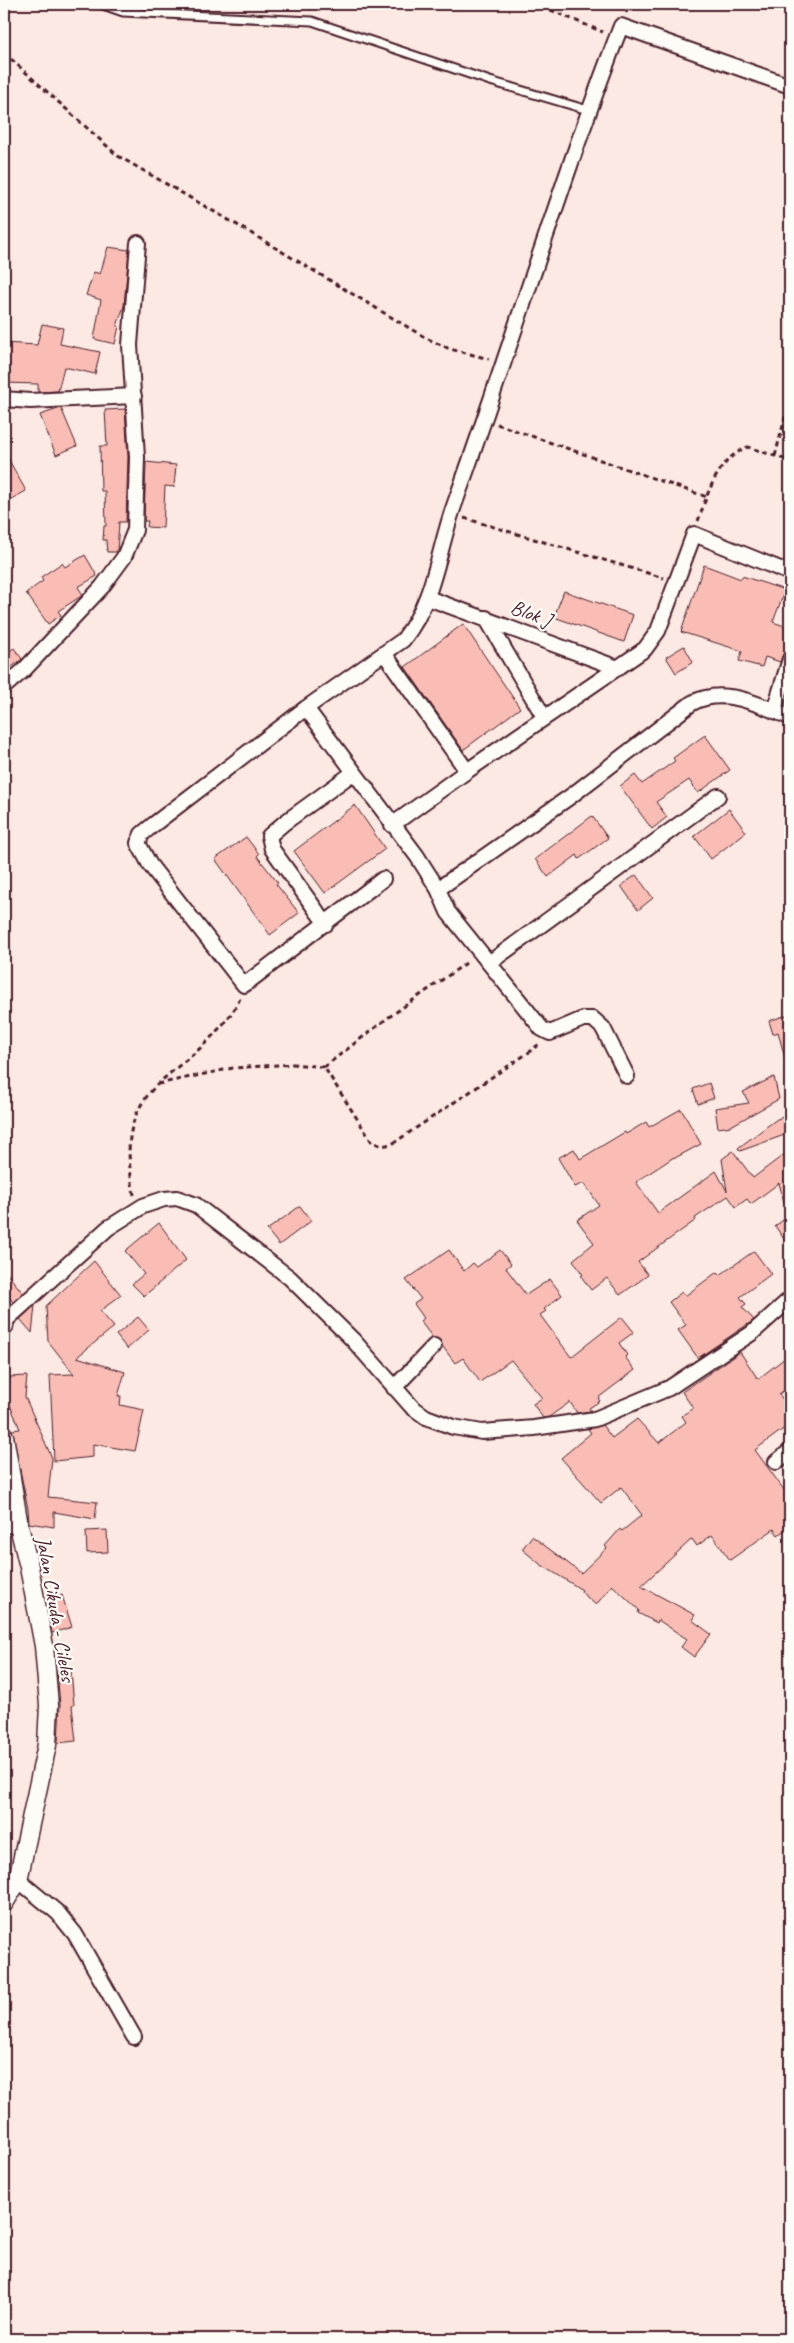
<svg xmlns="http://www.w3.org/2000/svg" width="794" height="2343" viewBox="0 0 794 2343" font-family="Caveat,sans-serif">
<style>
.building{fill:#f9bdb5;stroke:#4a1f2b}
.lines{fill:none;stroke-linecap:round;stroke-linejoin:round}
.service-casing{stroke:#4a1f2b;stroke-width:11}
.minor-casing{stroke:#4a1f2b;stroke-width:18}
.tertiary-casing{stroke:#4a1f2b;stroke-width:21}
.path{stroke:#4a1f2b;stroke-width:3;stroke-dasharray:5 4;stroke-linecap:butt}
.service{stroke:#fdfcf7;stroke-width:7}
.minor{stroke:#fdfcf7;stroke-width:14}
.tertiary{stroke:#fdfcf7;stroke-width:18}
.labels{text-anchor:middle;stroke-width:4.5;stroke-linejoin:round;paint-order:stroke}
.street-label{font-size:21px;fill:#4a1f2b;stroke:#fdfcf7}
</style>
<rect width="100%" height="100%" fill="#fce9e3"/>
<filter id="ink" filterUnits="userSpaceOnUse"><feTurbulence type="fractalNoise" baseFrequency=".02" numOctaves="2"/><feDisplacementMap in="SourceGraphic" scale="10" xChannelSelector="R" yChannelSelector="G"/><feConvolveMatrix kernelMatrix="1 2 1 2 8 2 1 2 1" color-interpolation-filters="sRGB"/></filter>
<g filter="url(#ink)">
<path class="building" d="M108 247 129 250 124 306 117 326H119L115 344 94 339 101 300 86 295 94 272 100 274Z
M42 324 63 328 60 344 100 352 95 374 64 367 58 391 38 392V384L4 383V343L37 345Z
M61 408 77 446 56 455 40 415Z
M125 409 128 457 126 522H119L117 552H107L106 540H103L104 526H106L105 491H101L100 446H107L105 410Z
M4 451 26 491 4 503Z
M146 462 176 465 174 487 165 486 163 528 147 527 148 521H144Z
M85 555 97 576 78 587 83 595 58 611 61 615 48 624 26 593 43 581 41 577 62 563 65 567Z
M704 565 741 579 742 576 785 590 773 622 790 628V641L780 662 765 657 762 667 739 661 742 651 681 632Z
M564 591 633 615 624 642 554 617Z
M463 624 520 708 463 750 405 667Z
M684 646 693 662 676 673 666 657Z
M14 648 22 659 4 673V655Z
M705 735 730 770 698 793 689 780 656 802 667 817 652 829 620 786 635 775 642 784 675 761 673 758Z
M355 805 385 849 325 893 294 851Z
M729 809 746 832 711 859 694 836Z
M592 816 608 838 579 859 577 855 548 877 535 859Z
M246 837 259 854 257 856 278 883 276 884 299 913 270 935 215 859Z
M636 875 653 898 638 910 621 886Z
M790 1014V1061L786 1062 778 1032 773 1034 769 1021Z
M774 1077 779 1099 731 1126 718 1128 715 1108 749 1103 743 1092Z
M709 1083 714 1098 698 1104 693 1089Z
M681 1109 701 1144 675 1158 674 1157 636 1182 658 1213 716 1171 727 1191 722 1159 733 1151 753 1178 790 1150V1205L785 1206 779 1183 751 1204 747 1199 736 1207 728 1196 695 1218 696 1220 638 1262 648 1275 620 1295 607 1278 591 1290 581 1276 583 1275 573 1260 594 1243 577 1220 599 1205 584 1183 575 1187 558 1158 574 1149 580 1159 625 1132 626 1134 646 1122 649 1127Z
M787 1116 790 1133 740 1151 738 1148 777 1119Z
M300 1206 311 1221 279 1245 267 1230Z
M790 1215V1248L775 1226Z
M159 1223 186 1260 144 1296 132 1284 144 1274 125 1251Z
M449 1250 464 1271 473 1263 477 1267 500 1250 511 1264 506 1268 526 1295 550 1279 562 1295 544 1309 546 1311 540 1315 571 1357 622 1317 634 1332 619 1343 627 1355 625 1357 635 1370 598 1398 600 1401 589 1408 591 1411 577 1413 570 1402 549 1417 543 1418 533 1404 542 1398 511 1360 480 1382 463 1358 455 1363 443 1347 440 1340 433 1338 420 1321 424 1318 414 1304 421 1299 406 1280Z
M754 1251 771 1274 740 1297 746 1304 742 1307 754 1320 698 1358 678 1330 686 1325 669 1302 682 1292 685 1296 717 1272 720 1275Z
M94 1261 121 1295 100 1311 114 1327 77 1357 125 1372 118 1396H121L120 1405 144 1410 140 1429 135 1451 93 1444V1457L54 1461 50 1375 74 1374 48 1341 46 1306Z
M4 1270 23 1293 13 1302 4 1292Z
M35 1305 33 1325 32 1333 20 1319Z
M138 1317 149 1330 127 1349 116 1335Z
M740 1352 758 1379 790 1354V1375L785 1379 790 1386 779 1394 790 1409V1424L755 1450 790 1498V1526L778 1535 774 1529 730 1560 712 1535 697 1546 692 1539 641 1586 695 1615 692 1620 711 1634 694 1657 681 1647 687 1639 658 1620 657 1623 638 1613 639 1610 612 1585 596 1605 581 1592 582 1590 540 1564 522 1549 532 1536 581 1573 607 1548 605 1546 620 1529 622 1531 642 1515 621 1487 601 1503 561 1458 591 1433 588 1429 602 1425 612 1438 637 1419 659 1443 686 1422 682 1416 693 1408 682 1392Z
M27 1376 25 1397 52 1458 48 1497 97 1502 95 1519 54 1512V1527L29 1523 28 1509 12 1430 20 1429 7 1398 10 1377Z
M107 1530 108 1552 87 1553 86 1531Z
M62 1595 72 1627 52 1633 46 1600Z
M71 1670 74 1705 72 1706 76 1741 58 1743 60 1705 57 1671Z"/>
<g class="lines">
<g class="service-casing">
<path id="service" d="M100 4 123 12 312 21 490 81 588 110"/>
</g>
<g class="minor-casing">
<path id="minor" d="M4 399 30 401 134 396
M428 598 618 668
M486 618 544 717
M384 653 467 771
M4 687 24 670 102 587 124 557 135 530 137 457 130 345 138 243
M306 708 417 856 438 889 571 796 692 703C724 686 759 705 790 717
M774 711 790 659
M392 825 467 771 645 649 658 631 694 534 790 573
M383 879 244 985 150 865 138 843 142 834 153 825 306 708 403 640C435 600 438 549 455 503 512 345 560 183 621 26L790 86
M438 889 448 912 489 963 718 796
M326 924 272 849 269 836 284 823 353 773
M489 963 542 1029 550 1033 583 1019H593L603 1028 627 1076
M4 1322 108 1228 143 1206 164 1199 177 1198 196 1205 290 1278 353 1340 412 1407 426 1417 453 1427 482 1432 534 1428 595 1419 669 1388 752 1333 790 1299
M394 1388 434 1346
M776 1462 790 1451
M4 1525 19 1526
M18 1880 58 1913 75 1934 134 2037"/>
</g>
<g class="tertiary-casing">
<path id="tertiary" d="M4 1321V1326
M4 1436 19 1526 29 1567 44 1646 49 1705 47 1745 18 1880 4 1903"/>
</g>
<path class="path" d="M524 4 548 9 603 32
M626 13 629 4
M11 59 118 156 239 226 426 338 450 349 489 359
M497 424 707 497
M775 456 790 399
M464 518 664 578
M698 521C708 493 717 459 748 447L790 461
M324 1067 389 1017 469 961
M158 1084 233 1068 293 1064 324 1067 372 1142 382 1146 392 1144 531 1051 540 1043
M134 1195C126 1151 124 1116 159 1083 178 1065 199 1052 216 1032 226 1021 235 1011 240 998"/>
<use href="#service" class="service"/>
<use href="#minor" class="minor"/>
<use href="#tertiary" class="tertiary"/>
</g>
</g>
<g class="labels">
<g class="street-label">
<text transform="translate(531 613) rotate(21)" y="7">Blok J</text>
<text transform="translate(56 1609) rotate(80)" y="7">Jalan Cikuda - Cileles</text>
</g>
</g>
<rect width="794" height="2343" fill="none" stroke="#fdfcf7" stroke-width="20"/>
<rect x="10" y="10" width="774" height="2323" fill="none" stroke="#4a1f2b" stroke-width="2" filter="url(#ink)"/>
</svg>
